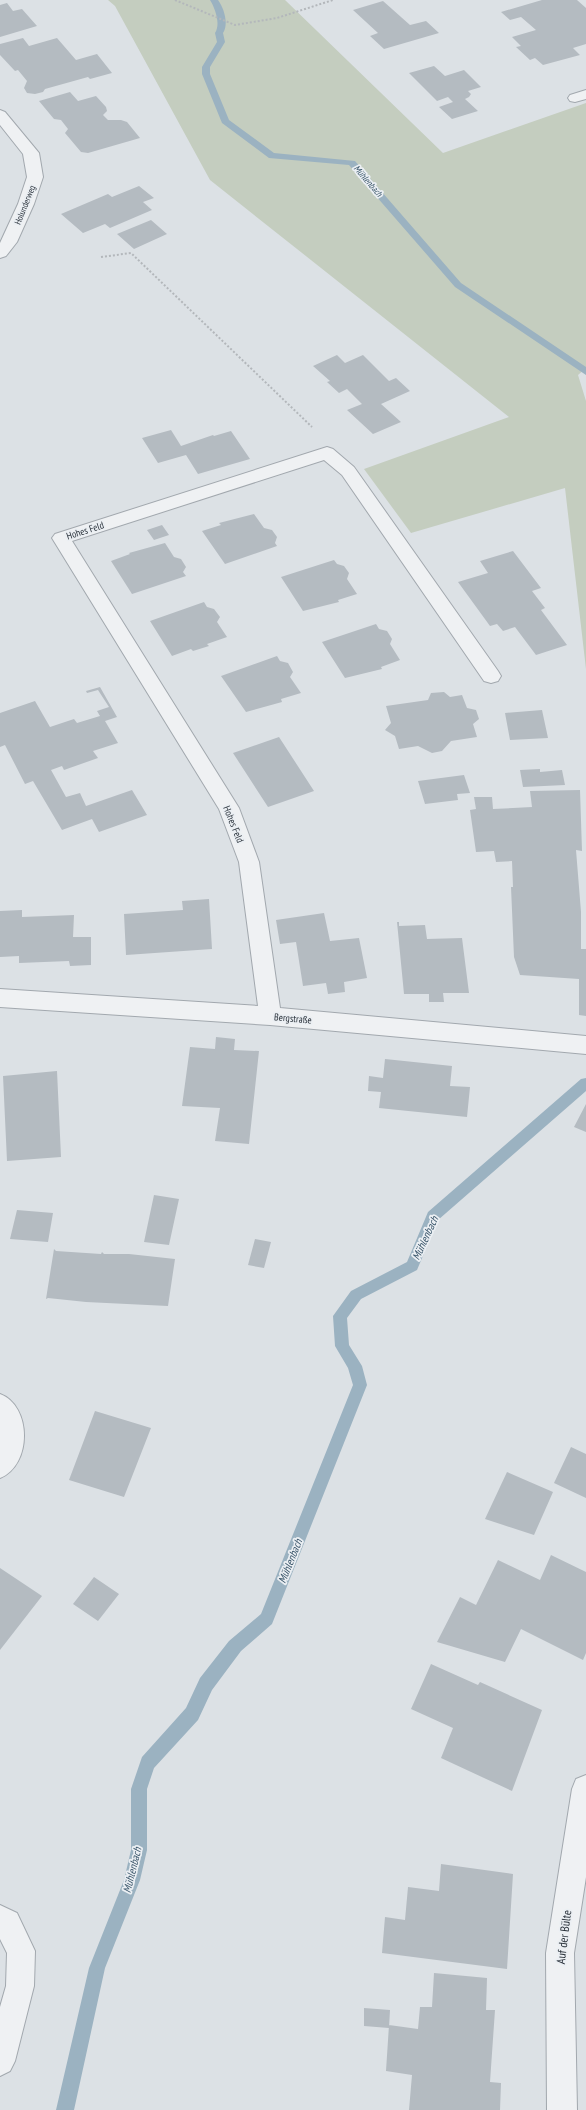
<svg xmlns="http://www.w3.org/2000/svg" width="586" height="2110" viewBox="0 0 586 2110" font-family="'PT Sans Narrow',sans-serif">
<style>
.green{fill:#c4cdbf}
.lines{fill:none;stroke-linecap:round;stroke-linejoin:round}
.stream{fill:#9bb2c1;fill-rule:evenodd}
.building{fill:#b4bbc1}
.minor-casing{stroke:#a2a8ae;stroke-width:2}
.path{stroke:#b3b7bb;stroke-width:2;stroke-dasharray:2 2;stroke-linecap:butt}
.minor{fill:#eff1f3;fill-rule:evenodd}
.labels{text-anchor:middle;stroke-width:3.5;stroke-linejoin:round;paint-order:stroke}
.far-water-label{font-size:9px;font-style:italic;fill:#375368;stroke:#ebeff3}
.far-street-label{font-size:9px;fill:#283039;stroke:#ebeff3}
.street-label{font-size:10px;fill:#283039;stroke:#ebeff3}
.water-label{font-size:11px;font-style:italic;fill:#375368;stroke:#ebeff3}
.near-street-label{font-size:12px;fill:#283039;stroke:#ebeff3}
</style>
<rect width="100%" height="100%" fill="#dce1e5"/>
<path class="green" d="M108 0H285L443 153 586 103V368L578 375 586 401V669L565 488 411 533 364 469 509 417 210 180 115 6Z"/>
<g class="lines">
<path class="stream" d="M210 0H218C224 8 229 24 223 33L225 42 210 67V74L229 120 274 153 355 161 461 283 586 367V375L455 287 349 165 269 158 222 123 202 74V67L217 42 215 33C221 24 215 8 210 0Z
M586 1078V1091L438 1220 417 1270 361 1299 347 1318 349 1345 362 1366 367 1385 272 1624 241 1651 212 1690 198 1720 154 1768 147 1789V1850L140 1880 105 1968 74 2110H56L89 1968 124 1880 131 1850V1789L142 1757 186 1708 200 1678 229 1641 261 1614 353 1385 348 1368 335 1346 333 1316 351 1291 407 1262 428 1212 581 1079Z"/>
</g>
<path class="building" d="M542 0H577L586 8V44L573 48 580 55 543 65 535 58 530 60 516 47 521 46 512 37 536 30 521 17 510 20 501 12Z
M383 1 410 25 426 21 439 33 384 49 370 36 378 33 353 10Z
M7 3 13 11 22 9 37 26 0 37V5Z
M23 38 29 46 57 38 76 60 97 54 112 73 90 79 88 77 45 89 43 92 35 94 27 93 24 88 27 81 18 70 15 71 0 55V44Z
M434 66 445 76 464 70 481 87 468 91 471 94 469 97 465 99 478 111 452 119 439 107 453 102 448 97 437 101 409 73Z
M70 92 78 101 96 96 106 107 107 111 103 115 108 120H121L127 122 140 138 88 153 81 152 65 133 68 129 61 120 54 119 39 101Z
M139 186 154 198 143 202 152 210 110 228 105 224 83 233 61 214 108 194 112 197Z
M151 220 167 234 134 249 117 234Z
M337 355 345 363 363 355 389 381 396 378 410 391 381 404 401 422 373 434 347 410 362 404 347 389 339 393 327 382 330 381 313 366Z
M171 430 181 446 213 435 214 436 231 431 250 459 198 474 186 455 158 463 142 438Z
M254 514 264 528 272 530 277 537 275 543 277 546 225 564 202 531 221 525 219 523Z
M162 525 169 535 154 540 147 530Z
M165 543 174 557 181 559 186 567 183 572 186 576 132 594 111 561 130 554 129 553Z
M513 551 541 588 532 591 545 608 541 610 567 645 536 655 515 627 503 631 497 624 490 626 458 582 488 573 480 561Z
M334 560 337 564 344 566 349 573 347 579 357 594 338 600 339 602 303 611 281 577Z
M204 602 207 607 214 609 220 617 217 622 227 637 207 644 209 646 193 651 191 649 172 656 150 621Z
M376 624 379 629 387 631 392 639 390 644 400 660 381 667 382 669 345 678 322 642Z
M277 656 280 661 288 663 293 672 290 677 301 693 281 699 282 702 246 712 221 676Z
M100 687 117 717 105 721 118 743 93 751 98 758 64 770 62 766 51 770 66 797 80 793 86 806 132 790 147 815 99 832 92 819 62 830 33 781 25 784 5 745 0 747V713L35 701 50 727 74 719 77 723 100 716 97 711 109 707 98 690 87 693 86 691Z
M444 692 450 697 462 695 467 708 476 710 479 719 473 724 477 737 451 741 442 751 432 753 418 746 399 749 395 736 385 730 391 723 386 706 428 700 431 693Z
M542 710 548 738 510 740 505 713Z
M279 737 314 791 268 807 233 753Z
M540 769V772L562 770 565 785 523 787 520 770Z
M464 775 470 793 457 794 458 800 425 804 418 781Z
M580 790 582 851 576 850 581 912V949H586V1016L579 1015V979L520 975 514 957 511 887H513L512 861 496 862 494 851 476 852 470 810 476 809 474 797H492L493 809 532 807 530 791Z
M209 899 212 949 126 955 124 914 183 910 182 901Z
M22 910V917L74 915 73 937H91V965L70 966 69 961 19 963V956L0 957V911Z
M324 913 330 941 359 938 367 978 344 982 345 992 328 994 326 983 303 986 296 942 280 944 276 920Z
M397 922H399V926L425 925 427 939 462 938 469 993H443L444 1002H429V994H404Z
M216 1037 235 1039 234 1050 259 1051 249 1144 215 1141 220 1108 182 1106 190 1047 215 1049Z
M385 1059 452 1066 450 1086 470 1087 467 1117 379 1108 381 1092 368 1091 369 1076 383 1078Z
M57 1071 61 1157 7 1161 3 1076Z
M586 1104V1132L574 1127Z
M154 1195 179 1199 169 1245 144 1242Z
M17 1210 53 1213 48 1242 10 1239Z
M255 1239 271 1242 264 1268 248 1265Z
M54 1249 56 1251 101 1254 102 1252 104 1254H129L175 1259 168 1306 86 1302 48 1298 46 1299Z
M95 1411 151 1428 124 1497 69 1480Z
M571 1447 586 1454V1498L554 1483Z
M507 1472 553 1492 534 1535 485 1519Z
M551 1555 586 1572V1653L583 1660 521 1629 505 1662 437 1642 460 1597 476 1605 498 1560 540 1580Z
M0 1568 42 1596 0 1650Z
M94 1577 119 1594 98 1621 73 1604Z
M431 1664 478 1685 480 1682 542 1710 512 1791 441 1758 453 1728 411 1709Z
M441 1864 513 1874 507 1969 382 1953 385 1917 405 1920 408 1887 439 1891Z
M434 1973 487 1978 486 2010H495L490 2082 501 2083 500 2110H409L412 2075 386 2071 389 2025 418 2029 420 2007H432Z
M364 2008 390 2010 389 2028 364 2026Z"/>
<g class="lines">
<g class="minor-casing">
<path id="minor" d="M586 90V99L575 102 570 101 568 98 570 95Z
M0 110 5 112 39 153 43 177 34 204 17 242 6 256 0 258V243L18 204 27 177 23 154 0 125Z
M327 447 333 449 354 467 498 671 501 676 498 681 491 683 484 681 342 475 324 460 72 541 239 808 259 862 280 1008 586 1036V1054L270 1025 0 1007V989L258 1006 239 862 219 809 52 538 55 534Z
M0 1394C32 1406 32 1465 0 1478Z
M586 1775V1877L574 1953 577 2110H547L546 1953 572 1789 576 1779Z
M0 1905 17 1913 35 1951 34 1986 15 2061 10 2071 0 2076V2007L6 1986 7 1953 0 1939Z"/>
</g>
<path class="path" d="M175 0 235 25 277 18 333 0
M101 257 131 253 312 427"/>
<use href="#minor" class="minor"/>
</g>
<g class="labels">
<g class="far-water-label">
<text transform="translate(368 181) rotate(49)" y="3">Mühlenbach</text>
</g>
<g class="far-street-label">
<text transform="translate(25 205) rotate(-68)" y="3">Holunderweg</text>
</g>
<g class="street-label">
<text transform="translate(85 530) rotate(-18)" y="4">Hohes Feld</text>
<text transform="translate(234 824) rotate(68)" y="4">Hohes Feld</text>
<text transform="translate(293 1018) rotate(5)" y="4">Bergstraße</text>
</g>
<g class="water-label">
<text transform="translate(425 1238) rotate(-65)" y="4">Mühlenbach</text>
<text transform="translate(290 1561) rotate(-68)" y="4">Mühlenbach</text>
<text transform="translate(132 1870) rotate(-76)" y="4">Mühlenbach</text>
</g>
<g class="near-street-label">
<text transform="translate(564 1937) rotate(-83)" y="4">Auf der Bülte</text>
</g>
</g>
</svg>
